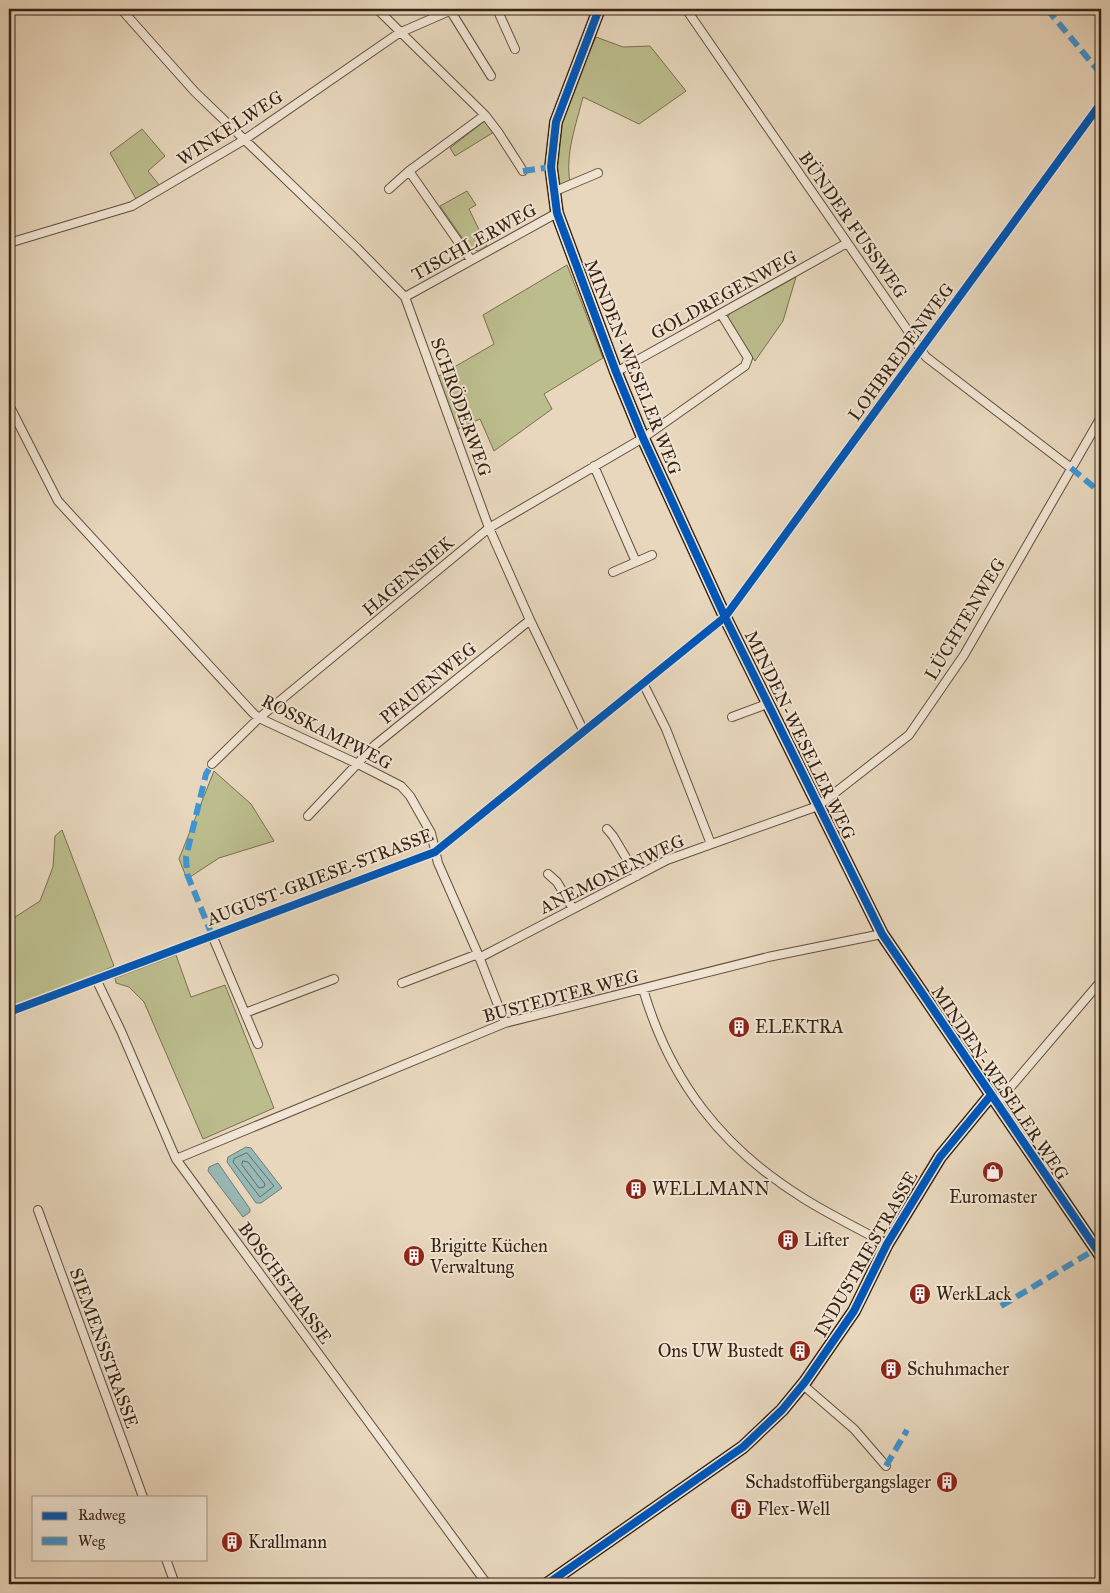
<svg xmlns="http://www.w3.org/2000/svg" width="1110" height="1593" viewBox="0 0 1110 1593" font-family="'IM FELL Great Primer',serif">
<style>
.green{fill:#bcbd8d;stroke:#7a7050}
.water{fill:#98b8b5;stroke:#717c74}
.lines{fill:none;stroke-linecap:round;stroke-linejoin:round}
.shore{stroke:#686d64;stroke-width:1}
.street-casing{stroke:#634f3d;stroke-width:10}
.secondary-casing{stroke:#372212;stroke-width:14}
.street{stroke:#f0e5d4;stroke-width:8}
.secondary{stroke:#f0e5d4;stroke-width:11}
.quiet{stroke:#3e95d3;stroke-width:6;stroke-dasharray:12 6;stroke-linecap:butt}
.cycleway-casing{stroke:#f0e5d4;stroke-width:11}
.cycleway{stroke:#0057b8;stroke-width:8}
.labels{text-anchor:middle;stroke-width:4;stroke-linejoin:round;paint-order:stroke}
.street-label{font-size:18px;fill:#372212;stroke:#f0e5d4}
.poi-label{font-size:18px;fill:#372212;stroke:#f0e5d4;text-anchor:start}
</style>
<rect width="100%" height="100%" fill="#e8d7bd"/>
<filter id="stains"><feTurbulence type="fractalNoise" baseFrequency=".004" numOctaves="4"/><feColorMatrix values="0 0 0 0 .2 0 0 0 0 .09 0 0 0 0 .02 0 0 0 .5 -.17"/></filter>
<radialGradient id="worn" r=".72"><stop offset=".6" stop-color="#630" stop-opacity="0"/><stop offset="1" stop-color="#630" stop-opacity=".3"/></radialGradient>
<path class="green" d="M596 37 623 47 650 46 686 91 639 124 583 97C576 125 565 154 570 182L556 188C552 131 574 87 596 37Z
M486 120 494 132 455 156 450 148Z
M142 129 165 156 148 171 160 186 136 199 110 153Z
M467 191 476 205 469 209 487 246 479 251 470 249 440 206Z
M567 265 603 358 544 394 552 409 494 451 480 419 455 430 437 377 494 344 483 315Z
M796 277 783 321 755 361 728 322V316L731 313Z
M214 771 251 804 274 841 219 858 187 879 179 859Z
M62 830 114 966 73 984 9 1007V921L40 901 53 867 55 836Z
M176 955 191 997 225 985 274 1108 203 1139 144 1002 129 987 116 983 115 978Z"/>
<path class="water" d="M246 1147 251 1148 282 1188 261 1203H256L227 1162 228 1157Z
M218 1163 250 1209V1212L243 1217 208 1171 209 1167Z"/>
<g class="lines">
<path class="shore" d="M247 1153 274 1186 260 1197 233 1162 234 1159Z
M243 1161 248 1162 265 1184 264 1187 259 1188 242 1165Z"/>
<g class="street-casing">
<path id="street" d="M121 9 195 92 357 248 405 297 489 528 530 620 583 730
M377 9 485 115 498 132 523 171
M497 9 515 49
M686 9 926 357 1071 468
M450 10 491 76
M389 189 409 171
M553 192 598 173
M9 243 132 206 244 140 399 33 454 9
M471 260 409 171 485 115
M405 297 557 213
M616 372 847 243
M9 405 58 501 253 713 259 718 358 764 401 786 410 796 431 833 438 863 478 954 505 1023
M594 466 636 562
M613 572 652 555
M643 683 666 729 711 844
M732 717 767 704
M212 764 259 718 489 528 643 438 745 366 748 358 721 314
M308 816 375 745 530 620
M607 829 613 836 637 876
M548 874 557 882 573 909
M212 935 258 1044
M479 958 667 860 818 806 909 735 964 655 1101 417
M96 979 121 1031 176 1159 487 1584
M402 983 478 954
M643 989C670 1081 722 1148 803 1198 830 1215 859 1229 887 1244
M9 1012 435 852 725 617 1101 103
M245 1013 334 979
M997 1103 1101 981
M176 1159 505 1023 768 957 882 934
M38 1210 143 1497
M803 1385 854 1429 886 1466
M166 1559 175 1584"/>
</g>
<g class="secondary-casing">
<path id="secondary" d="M599 9 556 122 551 167 557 213 616 372 643 438 725 617 882 934 1101 1256
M547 1584 743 1447 782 1410 805 1382 854 1311 887 1244 940 1157 991 1095"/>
</g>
<use href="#street" class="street"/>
<use href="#secondary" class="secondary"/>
<path class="quiet" d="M1047 9 1101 74
M523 171 551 167
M1071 468 1101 493
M212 935 187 874 186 857 206 774 212 764
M1001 1306 1096 1249
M886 1466 907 1430"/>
<g class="cycleway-casing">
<path id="cycleway" d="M599 9 556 122 551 167 557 213 616 372 643 438 725 617 882 934 1101 1256
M9 1012 435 852 725 617 1101 103
M547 1584 743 1447 782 1410 805 1382 854 1311 887 1244 940 1157 991 1095"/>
</g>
<use href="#cycleway" class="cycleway"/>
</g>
<defs>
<g id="building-disc" transform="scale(1.125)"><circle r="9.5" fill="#8f2418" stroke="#f0e5d4"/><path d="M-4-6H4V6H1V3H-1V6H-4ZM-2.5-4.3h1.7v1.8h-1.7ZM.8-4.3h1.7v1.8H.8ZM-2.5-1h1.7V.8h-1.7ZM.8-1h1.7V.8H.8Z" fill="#fff"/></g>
<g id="shop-disc" transform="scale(1.125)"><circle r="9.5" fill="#8f2418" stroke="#f0e5d4"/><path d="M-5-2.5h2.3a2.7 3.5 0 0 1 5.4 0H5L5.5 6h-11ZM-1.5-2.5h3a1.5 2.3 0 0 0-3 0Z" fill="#fff"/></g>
</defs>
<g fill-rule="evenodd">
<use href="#building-disc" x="739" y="1027"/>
<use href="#shop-disc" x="993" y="1172"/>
<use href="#building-disc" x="636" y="1189"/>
<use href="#building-disc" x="788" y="1240"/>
<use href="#building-disc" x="414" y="1256"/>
<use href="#building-disc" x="920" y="1294"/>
<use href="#building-disc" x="800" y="1351"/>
<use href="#building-disc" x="891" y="1369"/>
<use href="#building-disc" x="947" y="1482"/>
<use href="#building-disc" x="741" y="1509"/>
<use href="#building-disc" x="232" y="1542"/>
</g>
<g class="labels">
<g class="street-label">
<text transform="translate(230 128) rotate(-33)" y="6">WINKELWEG</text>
<text transform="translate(853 225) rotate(55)" y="6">BÜNDER FUSSWEG</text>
<text transform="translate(474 242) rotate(-29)" y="6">TISCHLERWEG</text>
<text transform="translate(724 295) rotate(-29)" y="6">GOLDREGENWEG</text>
<text transform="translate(901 352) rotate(-54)" y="6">LOHBREDENWEG</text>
<text transform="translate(633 367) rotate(68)" y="6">MINDEN-WESELER WEG</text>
<text transform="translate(461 407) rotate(70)" y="6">SCHRÖDERWEG</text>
<text transform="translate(408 576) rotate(-40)" y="6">HAGENSIEK</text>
<text transform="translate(965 619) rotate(-59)" y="6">LÜCHTENWEG</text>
<text transform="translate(428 683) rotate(-39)" y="6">PFAUENWEG</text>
<text transform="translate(327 732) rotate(27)" y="6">ROSSKAMPWEG</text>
<text transform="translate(800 735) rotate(64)" y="6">MINDEN-WESELER WEG</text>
<text transform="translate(612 874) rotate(-26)" y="6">ANEMONENWEG</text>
<text transform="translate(320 877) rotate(-21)" y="6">AUGUST-GRIESE-STRASSE</text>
<text transform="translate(561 996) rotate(-15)" y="6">BUSTEDTER WEG</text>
<text transform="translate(1000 1083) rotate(56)" y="6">MINDEN-WESELER WEG</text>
<text transform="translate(866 1254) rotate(-60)" y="6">INDUSTRIESTRASSE</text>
<text transform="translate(285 1283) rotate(54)" y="6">BOSCHSTRASSE</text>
<text transform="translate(104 1348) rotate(70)" y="6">SIEMENSSTRASSE</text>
</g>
<g class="poi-label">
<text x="755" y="1033">ELEKTRA</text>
<text x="652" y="1195">WELLMANN</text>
<text x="993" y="1203" text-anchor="middle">Euromaster</text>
<text x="804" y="1246">Lifter</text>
<text x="430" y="1252">Brigitte Küchen<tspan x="430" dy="21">Verwaltung</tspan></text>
<text x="936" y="1300">WerkLack</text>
<text x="784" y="1357" text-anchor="end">Ons UW Bustedt</text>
<text x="907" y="1375">Schuhmacher</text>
<text x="931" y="1488" text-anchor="end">Schadstoffübergangslager</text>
<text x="757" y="1515">Flex-Well</text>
<text x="248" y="1548">Krallmann</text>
</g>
</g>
<rect width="1110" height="1593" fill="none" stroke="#e8d7bd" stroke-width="30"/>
<rect x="10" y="10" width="1090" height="1573" fill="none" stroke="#372212" stroke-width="2.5"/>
<rect x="15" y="15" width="1080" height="1563" fill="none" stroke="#372212"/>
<rect x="32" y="1496" width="175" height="65" fill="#f0e5d4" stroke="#a69786"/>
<rect x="42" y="1512" width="25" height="8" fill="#0057b8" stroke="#a69786"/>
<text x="78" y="1520" font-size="15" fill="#372212">Radweg</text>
<rect x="42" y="1537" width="25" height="8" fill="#3e95d3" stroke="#a69786"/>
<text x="78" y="1546" font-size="15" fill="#372212">Weg</text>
<rect width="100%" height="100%" filter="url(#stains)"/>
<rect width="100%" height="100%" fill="url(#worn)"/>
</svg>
